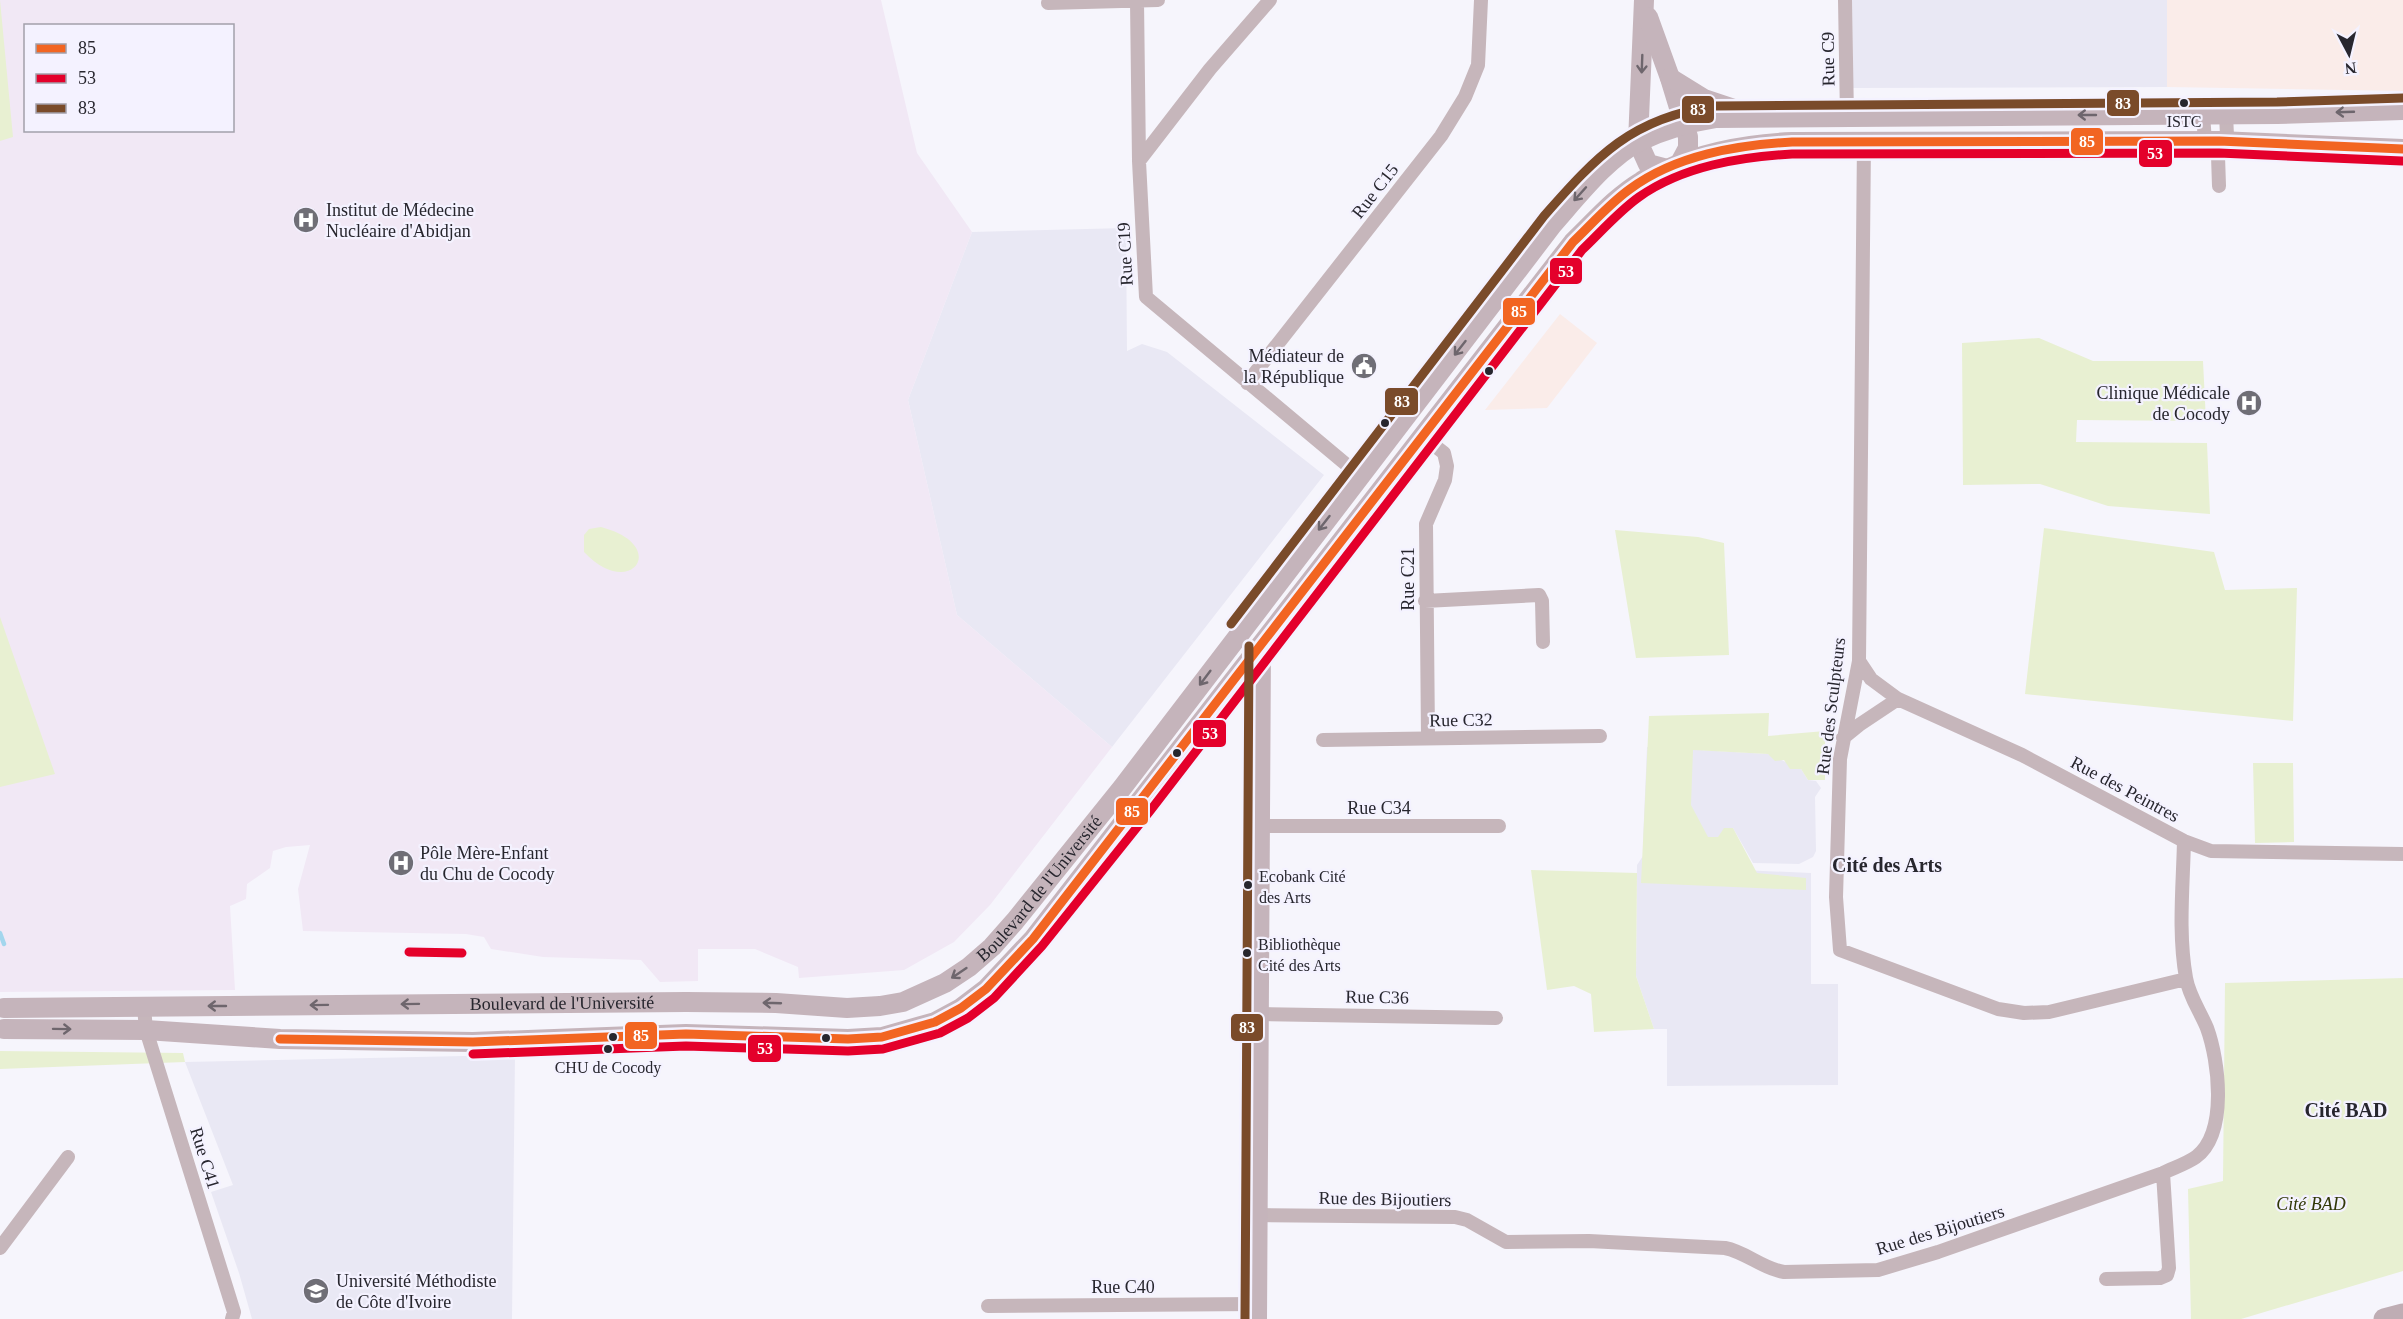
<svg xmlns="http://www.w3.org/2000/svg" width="2403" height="1319" viewBox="0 0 2403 1319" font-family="Georgia,serif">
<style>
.commercial{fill:#faece9}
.built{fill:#e9e8f4}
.medical{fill:#f1e8f5;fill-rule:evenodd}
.green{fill:#e8f0d2}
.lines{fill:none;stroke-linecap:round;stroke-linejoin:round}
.stream{stroke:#a3d6ed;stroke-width:4.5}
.street{stroke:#c6b6bb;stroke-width:14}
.secondary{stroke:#c5b4bb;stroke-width:20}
.primary{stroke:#bfadb4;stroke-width:21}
.bus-1-casing{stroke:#f4f2ff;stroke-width:14}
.bus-2-casing{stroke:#f4f2ff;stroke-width:14}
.bus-3-casing{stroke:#f4f2ff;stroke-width:14}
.bus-1{stroke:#f26522;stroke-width:9}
.bus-2{stroke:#e4002b;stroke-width:9}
.bus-3{stroke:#7a4b2a;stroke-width:9}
.oneway{stroke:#6e666d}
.bus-dot{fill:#27262e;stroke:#f4f2ff;stroke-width:2}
.labels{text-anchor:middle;stroke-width:4.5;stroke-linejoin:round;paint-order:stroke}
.bus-label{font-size:16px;fill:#27262e;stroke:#f4f2ff}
.street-label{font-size:18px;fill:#27262e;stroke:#f4f2ff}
.poi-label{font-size:18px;fill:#27262e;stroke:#f4f2ff;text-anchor:start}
.park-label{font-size:18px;font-style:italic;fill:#313807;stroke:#f4f2ff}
.neighbourhood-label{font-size:20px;font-weight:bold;fill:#27262e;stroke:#f4f2ff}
.line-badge{stroke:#f4f2ff;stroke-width:2}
.badge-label{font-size:16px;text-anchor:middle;font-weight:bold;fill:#fff}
</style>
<rect width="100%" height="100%" fill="#f6f5fc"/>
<path class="commercial" d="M2167 0H2403V91L2167 87Z
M1560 314 1597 343 1547 408 1485 410Z"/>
<path class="built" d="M1852 0H2167V87L1853 88Z
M1126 228 1127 351 1142 344 1167 352 1324 475 1112 747 957 615 908 400 972 232Z
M1647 747 1768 754 1801 769 1808 780 1816 781 1821 788 1815 797 1816 851 1813 857 1799 864 1753 863 1733 828 1718 837 1643 842Z
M1645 853 1716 869 1811 873V984H1838V1085L1667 1086V1029H1654L1636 976 1637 865Z
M515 1055 512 1319H252L239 1273 211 1192 233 1185 185 1062Z"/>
<path class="medical" d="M0 0H881L917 153 972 232 908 400 957 615 1112 747 990 905 954 942 904 970 799 978 798 967 755 949H698V981L660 982 641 960 543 957 491 949 484 937 466 934 303 931 298 889 310 845 286 847 273 851 270 868 247 884 246 899 230 906 235 990 0 992ZM26 26H232V130H26Z"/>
<path class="green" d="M0 0 13 137 0 141Z
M2039 338 2093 361H2203L2206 421 2077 420 2076 442 2207 443 2210 514 2108 506 2040 484 1963 485 1962 343Z
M601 527C671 545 631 602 584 552V535L589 529Z
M2044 528 2214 552 2225 590 2297 588 2293 721 2025 694Z
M1615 530 1698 537 1724 543 1729 655 1636 658Z
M0 617 55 774 0 787Z
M1769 713 1768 736 1825 731V780H1808L1801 769H1790L1784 760 1775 761 1768 754 1693 750 1691 805 1708 837H1718L1724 828H1733L1757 873 1806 878V890L1641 883 1649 716Z
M2253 763H2293L2294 842 2255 843Z
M1531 870 1637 873 1636 976 1654 1029 1594 1032 1591 994 1574 986 1547 990Z
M2403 978V1271L2241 1319H2191L2188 1189 2223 1181 2225 983Z
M0 1051 183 1053 185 1062 0 1069Z"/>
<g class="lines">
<path class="stream" d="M0 933 4 944"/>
<path class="street" d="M1845 0 1847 117
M1137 1 1139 161 1146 297 1360 476
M1048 3 1158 0
M2203 114 2205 142 2218 156 2219 186
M1864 141 1859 661 1840 759 1836 897 1840 950 1998 1009 2024 1013 2049 1012 2186 979
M2222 149 2227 136 2226 114
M1139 161 1210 69 1270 0
M1247 383 1441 136 1465 97 1478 65 1481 0
M1422 436 1444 453 1447 466 1445 480 1426 524 1428 738
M1425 601 1539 595 1542 601 1543 642
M1859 661 1871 679 1898 699 2022 755 2184 841 2211 851 2403 854
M1843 738 1859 725 1898 699
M1323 740 1600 736
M1260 826H1499
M144 1007 146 1030 234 1312 232 1319
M1258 1014 1496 1018
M1257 1215 1455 1217 1467 1220 1506 1242 1589 1241 1725 1248C1746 1252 1763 1269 1784 1272L1878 1270 1938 1252 2163 1173C2173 1168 2186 1164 2196 1157 2228 1133 2219 1061 2207 1028 2200 1011 2189 996 2186 978 2178 933 2183 886 2184 841
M0 1248 68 1157
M2106 1279 2160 1278 2167 1275 2169 1268 2163 1173
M988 1306 1257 1304"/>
<g class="secondary">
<path d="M1644 0 1638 142 1648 164 1667 169"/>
<path d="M1648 17 1670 78 1688 137V148L1680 163"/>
<path d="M1670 78 1704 99 1743 112"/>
<path id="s1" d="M4 1008 686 1002 776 1003 847 1008 880 1006 903 1002 945 983 969 967 992 947 1015 921 1122 788 1553 224C1577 197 1608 157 1640 141 1663 130 1689 122 1715 118L2277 114 2403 110"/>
<path d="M4 1029 146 1030 280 1039 473 1042 686 1034 848 1039 882 1037 935 1022 961 1008 986 989 1033 939 1573 242C1595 221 1615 197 1642 181 1649 176 1659 173 1667 169 1707 151 1748 144 1792 142L2219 141 2403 149"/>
<path d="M1257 1319 1261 646"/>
</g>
<path class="primary" d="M2384 1319 2403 1314"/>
<g class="bus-1-casing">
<path id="bus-1" d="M280 1039 473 1042 686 1034 848 1039 882 1037 935 1022 961 1008 986 989 1033 939 1573 242C1592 224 1609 204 1630 189 1676 155 1737 145 1792 142L2219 141 2403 149"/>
</g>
<g class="bus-2-casing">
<path id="bus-2" d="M409 952 462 953
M473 1054 686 1046 848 1051 883 1049 940 1033 968 1018 994 998 1042 946 1150 811 1582 250C1601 232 1618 212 1639 197 1683 166 1740 157 1792 154L2219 153 2402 161"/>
</g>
<g class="bus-3-casing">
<path id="bus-3" d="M1231 624 1544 216C1597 156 1631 118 1715 106L2277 102 2403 98
M1245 1319 1249 646"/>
</g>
<use href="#bus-1" class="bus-1"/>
<use href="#bus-2" class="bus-2"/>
<use href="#bus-3" class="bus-3"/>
</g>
<defs><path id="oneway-shaft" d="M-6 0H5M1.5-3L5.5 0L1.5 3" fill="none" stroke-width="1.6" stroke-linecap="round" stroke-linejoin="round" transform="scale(1.5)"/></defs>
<g class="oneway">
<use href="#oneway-shaft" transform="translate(1642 64) rotate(92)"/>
<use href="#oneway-shaft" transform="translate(2345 112) rotate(178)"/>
<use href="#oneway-shaft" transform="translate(2087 115) rotate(180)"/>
<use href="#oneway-shaft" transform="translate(1580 194) rotate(132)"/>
<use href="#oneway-shaft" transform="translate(1460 348) rotate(128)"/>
<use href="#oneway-shaft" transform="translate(1324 523) rotate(128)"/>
<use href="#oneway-shaft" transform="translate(1205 678) rotate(127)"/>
<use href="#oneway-shaft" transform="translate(959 973) rotate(146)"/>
<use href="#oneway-shaft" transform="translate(772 1003) rotate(-178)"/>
<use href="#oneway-shaft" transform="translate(410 1004) rotate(179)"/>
<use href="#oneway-shaft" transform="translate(319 1005) rotate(179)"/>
<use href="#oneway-shaft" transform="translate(217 1006) rotate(180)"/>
<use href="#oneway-shaft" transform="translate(62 1029) rotate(1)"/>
</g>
<defs>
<g id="hospital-disc" transform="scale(1.35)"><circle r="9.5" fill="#6f6e76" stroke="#f4f2ff"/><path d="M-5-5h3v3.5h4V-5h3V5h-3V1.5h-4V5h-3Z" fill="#fff"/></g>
<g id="civic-disc" transform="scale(1.35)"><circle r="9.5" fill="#6f6e76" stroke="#f4f2ff"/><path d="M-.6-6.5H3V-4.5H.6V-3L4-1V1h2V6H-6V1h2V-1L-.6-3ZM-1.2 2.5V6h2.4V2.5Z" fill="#fff"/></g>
<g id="university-disc" transform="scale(1.35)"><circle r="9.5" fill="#6f6e76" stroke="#f4f2ff"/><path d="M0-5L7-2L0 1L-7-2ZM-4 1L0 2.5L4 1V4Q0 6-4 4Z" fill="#fff"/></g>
</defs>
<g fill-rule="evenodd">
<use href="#hospital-disc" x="306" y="220"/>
<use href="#civic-disc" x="1364" y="366"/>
<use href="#hospital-disc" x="2249" y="403"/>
<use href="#hospital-disc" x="401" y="863"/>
<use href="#university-disc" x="316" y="1291"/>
</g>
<g class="bus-dot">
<circle cx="2184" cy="103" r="5"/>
<circle cx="1489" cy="371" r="5"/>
<circle cx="1385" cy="423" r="5"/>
<circle cx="1177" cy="753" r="5"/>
<circle cx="1248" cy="885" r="5"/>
<circle cx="1247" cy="953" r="5"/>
<circle cx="613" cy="1037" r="5"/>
<circle cx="826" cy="1038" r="5"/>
<circle cx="608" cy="1049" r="5"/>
</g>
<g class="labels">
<g class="bus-label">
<text x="2184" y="127">ISTC</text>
<text x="1259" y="882" text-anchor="start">Ecobank Cité<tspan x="1259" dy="21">des Arts</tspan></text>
<text x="1258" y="950" text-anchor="start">Bibliothèque<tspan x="1258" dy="21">Cité des Arts</tspan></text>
<text x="608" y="1073">CHU de Cocody</text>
</g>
<g class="street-label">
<text transform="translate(1828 59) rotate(-91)" y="6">Rue C9</text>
<text transform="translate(1375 191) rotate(-52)" y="6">Rue C15</text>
<text transform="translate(1125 254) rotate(-93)" y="6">Rue C19</text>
<text transform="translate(1408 579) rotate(-90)" y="6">Rue C21</text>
<text transform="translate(1831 706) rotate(-83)" y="6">Rue des Sculpteurs</text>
<text transform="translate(1461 720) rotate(-1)" y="6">Rue C32</text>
<text transform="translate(2125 789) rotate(28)" y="6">Rue des Peintres</text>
<text x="1379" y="814">Rue C34</text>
<text dy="6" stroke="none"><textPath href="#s1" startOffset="1080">Boulevard de l'Université</textPath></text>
<text transform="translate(1377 997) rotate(1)" y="6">Rue C36</text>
<text dy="6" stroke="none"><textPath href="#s1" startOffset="558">Boulevard de l'Université</textPath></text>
<text transform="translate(205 1158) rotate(73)" y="6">Rue C41</text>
<text transform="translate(1385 1199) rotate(1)" y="6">Rue des Bijoutiers</text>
<text transform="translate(1940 1230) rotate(-17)" y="6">Rue des Bijoutiers</text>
<text x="1123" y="1293">Rue C40</text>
</g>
<g class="poi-label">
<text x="326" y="216">Institut de Médecine<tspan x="326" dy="21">Nucléaire d'Abidjan</tspan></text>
<text x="1344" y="362" text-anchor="end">Médiateur de<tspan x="1344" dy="21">la République</tspan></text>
<text x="2230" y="399" text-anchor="end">Clinique Médicale<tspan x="2230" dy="21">de Cocody</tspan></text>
<text x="420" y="859">Pôle Mère-Enfant<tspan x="420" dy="21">du Chu de Cocody</tspan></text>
<text x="336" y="1287">Université Méthodiste<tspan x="336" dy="21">de Côte d'Ivoire</tspan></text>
</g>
<g class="park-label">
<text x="2311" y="1210">Cité BAD</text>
</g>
<g class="neighbourhood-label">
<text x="1887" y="872">Cité des Arts</text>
<text x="2346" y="1117">Cité BAD</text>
</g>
</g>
<g class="line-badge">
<rect x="2106" y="89" width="34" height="28" rx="6" fill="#7a4b2a"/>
<rect x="1681" y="95" width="34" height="29" rx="6" fill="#7a4b2a"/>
<rect x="2070" y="127" width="34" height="29" rx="6" fill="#f26522"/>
<rect x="2138" y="139" width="35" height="29" rx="6" fill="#e4002b"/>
<rect x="1549" y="257" width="34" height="28" rx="6" fill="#e4002b"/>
<rect x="1502" y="297" width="34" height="29" rx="6" fill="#f26522"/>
<rect x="1384" y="387" width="35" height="29" rx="6" fill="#7a4b2a"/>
<rect x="1192" y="719" width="35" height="29" rx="6" fill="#e4002b"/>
<rect x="1115" y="797" width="34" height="29" rx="6" fill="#f26522"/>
<rect x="1230" y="1013" width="34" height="29" rx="6" fill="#7a4b2a"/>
<rect x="624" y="1021" width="34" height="29" rx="6" fill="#f26522"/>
<rect x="747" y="1034" width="35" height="29" rx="6" fill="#e4002b"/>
</g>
<g class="badge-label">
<text x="2123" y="109">83</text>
<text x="1698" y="115">83</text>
<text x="2087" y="147">85</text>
<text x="2155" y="159">53</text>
<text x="1566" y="277">53</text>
<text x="1519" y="317">85</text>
<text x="1402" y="407">83</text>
<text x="1210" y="739">53</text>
<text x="1132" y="817">85</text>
<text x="1247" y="1033">83</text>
<text x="641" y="1041">85</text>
<text x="765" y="1054">53</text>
</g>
<rect x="24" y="24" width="210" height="108" fill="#f4f2ff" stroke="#a2a0ab" stroke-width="1.5"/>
<rect x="36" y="44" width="30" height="9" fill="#f26522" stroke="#a2a0ab" stroke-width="1.5"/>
<text x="78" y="54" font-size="18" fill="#27262e">85</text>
<rect x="36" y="74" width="30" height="9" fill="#e4002b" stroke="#a2a0ab" stroke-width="1.5"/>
<text x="78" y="84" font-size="18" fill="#27262e">53</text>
<rect x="36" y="104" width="30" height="9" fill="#7a4b2a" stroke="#a2a0ab" stroke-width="1.5"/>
<text x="78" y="114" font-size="18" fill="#27262e">83</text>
<g transform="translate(2349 54) rotate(173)" stroke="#f4f2ff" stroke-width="4.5" paint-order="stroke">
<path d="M0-4.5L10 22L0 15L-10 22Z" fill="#27262e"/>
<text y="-9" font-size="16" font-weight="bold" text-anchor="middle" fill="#27262e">N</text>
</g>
</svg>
